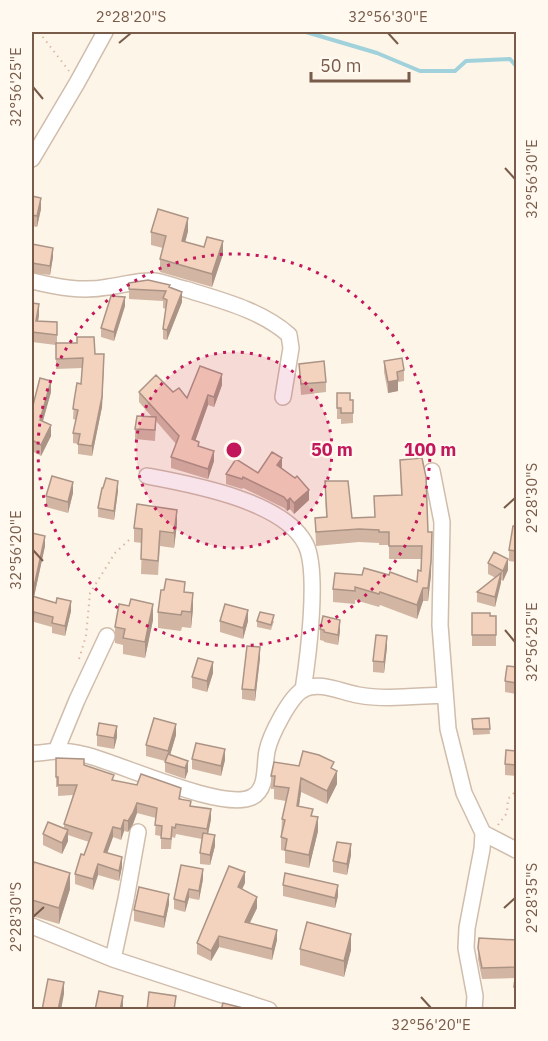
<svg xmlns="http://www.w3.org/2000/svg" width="548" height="1041" viewBox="0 0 548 1041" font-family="'IBM Plex Sans',sans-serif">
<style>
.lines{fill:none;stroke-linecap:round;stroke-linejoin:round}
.stream{stroke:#a1d2db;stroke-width:4}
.minor-casing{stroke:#d0bdac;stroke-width:18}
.path{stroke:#dab7a1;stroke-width:2;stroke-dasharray:1.5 4.5;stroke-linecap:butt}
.minor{stroke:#fff;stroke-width:15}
.wall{fill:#d2b5a3}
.shaded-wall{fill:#ab9485}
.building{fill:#f4d3be;stroke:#ab9485;stroke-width:1.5}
.ticks{fill:none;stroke:#795b4a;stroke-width:2}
.ring{fill:none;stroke:#c2185b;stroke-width:3;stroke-dasharray:3 6}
.centre{fill:#c2185b;stroke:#fff9ef;stroke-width:3}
.ring-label{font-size:18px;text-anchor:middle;font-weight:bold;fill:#c2185b;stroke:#fff9ef;stroke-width:4.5;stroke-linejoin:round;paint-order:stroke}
.neatline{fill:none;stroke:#795b4a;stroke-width:2}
.ticks-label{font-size:15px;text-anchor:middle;fill:#795b4a}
</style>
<rect width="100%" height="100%" fill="#fdf5e8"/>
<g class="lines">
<path class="stream" d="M306 32 377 53 420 71H455L466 61 510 59 516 66"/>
<g class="minor-casing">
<path id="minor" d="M32 159 77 83 105 32
M32 281C57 287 82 292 108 287 124 285 138 280 154 281 164 282 175 287 185 289 220 300 261 310 289 335L291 348 283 397
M432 471 442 522 440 625 448 729 464 793 483 833 482 849 467 928 466 948 475 996 474 1010
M147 476C190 484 285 501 306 545 319 573 308 658 303 690
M56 751 77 700 107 636
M32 753C41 754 49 751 59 751 68 751 77 753 86 755 119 763 224 812 252 797 268 789 264 765 267 751 270 736 290 696 304 689 320 681 341 692 358 695 385 700 416 696 444 695
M483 833 516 850
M32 926 113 959 269 1010
M113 959 126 899 138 832"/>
</g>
<path class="path" d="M39 32 69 71
M79 659 86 636 90 593 115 553 129 540
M498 825 507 813 508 799 516 791"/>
<use href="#minor" class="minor"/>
</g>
<path class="wall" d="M32 196 41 209 37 227 32 226Z
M188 231 185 242 223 254 212 287 160 272V259L163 248 151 245V232Z
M32 244 53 257 50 275 32 273Z
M129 283 170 287 182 302 167 340 163 339V329L166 309 163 308V301L129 299Z
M32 303 39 315 38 322 57 332V343L95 354 104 364 102 407 92 456 78 454V444L73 443V433L76 420 73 419 74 401 81 384 82 368 56 369V345L32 342Z
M125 306 114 341 101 337V328Z
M384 361 404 370V381L398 382V391L388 393 384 372Z
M299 364 326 382V392L301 395Z
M222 385 214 407 208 405 195 441 199 447 214 461 208 479 171 468V457L176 444 156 421 155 441 135 439V429L152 417 139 402V392H173L187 398Z
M51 392 43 421 51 436 41 456 32 451V409Z
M337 393 350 400H353V423L341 424V419H337Z
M400 460 428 532 431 575 428 601H423L417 619 380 605 379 607 355 600V604L333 602V589L362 575H389L417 582 421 571V559H389V545H379V543L359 542 316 546 315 518 326 517 325 481 352 518 375 517 374 496 401 495Z
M282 468 309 500 294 514 290 509 287 511 284 508 243 488 242 489 226 484V474L258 473Z
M118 491 114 520 98 517V508Z
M73 493 68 513 46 507V496Z
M177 524 174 548 160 546 158 575 141 574 142 543 134 542V528Z
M516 526V562L509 561V550Z
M32 533 45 546 34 597 71 611 65 636 52 633V627L34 622 33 628H32Z
M488 563 508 570 503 581 501 580 495 607 477 602V592L496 578 488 574Z
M185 592 193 609 191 628 182 627 181 631 158 628V612Z
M472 613 496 616V646H472Z
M153 620 145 658 123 654V645L115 643V627Z
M220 621H248L243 639 220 632Z
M257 621H274L271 630 257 627Z
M320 629 340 631 338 645 324 642V641L320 640Z
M387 647 384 673 373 672V661Z
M260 658 255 701 242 699V689Z
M516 667V694L505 692V681Z
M213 673 207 692 192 688V677Z
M489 718 490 734 473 735 472 719Z
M97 735 117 737 114 749 97 746Z
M176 735 170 755 188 761V771L185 779 165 772V761L146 756V745Z
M516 751V776L505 775V764Z
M56 758 84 765 114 780 181 798V800L211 819 208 834 215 846 210 865 200 864V853L202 839 176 834 175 838 172 837 171 849H161V836L155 835 156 818 137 813 133 824 128 832 124 831 121 840 113 837 107 853 122 867 119 881 98 875 93 890 75 884V874L89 842 68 835V841L62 854 43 845V834L64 829V824L73 795 58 796V787H56Z
M192 759 225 760 221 776 192 769Z
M299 766 334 769 337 784 327 804 301 792 299 806 313 816 318 831 309 868 285 863V851L281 850V837L282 819 286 801 274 799V789H271V776Z
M351 855 347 875 333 872V861Z
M32 870 70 889 59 924 32 916Z
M203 879 199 900 189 898 185 912 174 909V899Z
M245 883 242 889 257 908 250 923 277 940 272 960 219 947 211 961 197 954V943Z
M283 885 338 896 335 908 283 896Z
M169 904 164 928 134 921V910Z
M479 938 516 940V998H514L515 978 482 979 478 959Z
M300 949 351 950 344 977 300 965Z"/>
<path class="shaded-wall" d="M41 198V209L37 227V216Z
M188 218V231L182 255V241Z
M223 241V254L212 287V274Z
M53 248V257L50 275V266Z
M182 292V302L167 340V330Z
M125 297V306L114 341V332Z
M39 304V315L36 332V321Z
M104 354 102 407 92 456V446Z
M222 374V385L214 407V397Z
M398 380V391L388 393V382Z
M51 381V392L40 431V420Z
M208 395V405L192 450V439Z
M51 425V436L41 456V445Z
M214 451V461L208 479V469Z
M282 458V469L277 465Z
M118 481V491L114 520V511Z
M73 482V493L68 513V502Z
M309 490V500L294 514V503Z
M290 498V509L287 511V501Z
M177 510V524L174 548V533Z
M432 532 431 575 428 601V588Z
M45 536V546L32 606V596Z
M508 559V570L503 581V571Z
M501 573V583L495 607V597Z
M423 588V601L417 619V605Z
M193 593V609L191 628V612Z
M71 601V611L65 636V626Z
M153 604V620L145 658V642Z
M248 610V621L243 639V628Z
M34 612V622L33 628V618Z
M340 620V631L338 645V635Z
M387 636V647L384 673V662Z
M260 647V658L255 701V690Z
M213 662V673L207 692V681Z
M176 724V735L168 762V751Z
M117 726V737L114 749V738Z
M225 749V760L221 776V766Z
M188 761V771L185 779V768Z
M337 771V784L327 804V791Z
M301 778V792L297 819V806Z
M137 803V813L133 824 128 832V821Z
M211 809V819L207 839V829Z
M318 817V831L309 868V855Z
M124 820V831L121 840V829Z
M113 827V837L104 862V852Z
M68 830V841L62 854V843Z
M215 835V846L210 865V855Z
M351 844V855L347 875V864Z
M122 857V867L119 881V871Z
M98 864V875L93 890V879Z
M203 869V879L199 900V891Z
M245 872V883L238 898V887Z
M70 873V889L59 924V908Z
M338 885V896L335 908V898Z
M189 889V898L185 912V902Z
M169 894V904L164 928V917Z
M257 897V908L245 932V922Z
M277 930V940L272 960V949Z
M351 934V950L344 977V961Z
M219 936V947L211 961V951Z
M64 982V994L61 1010H58Z
M123 996V1010H120Z"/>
<path class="building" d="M32 196 41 198 37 216 32 215Z
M158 209 188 218 182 241 204 247 207 237 223 241 212 274 160 259 166 236 151 232Z
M32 244 53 248 50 266 32 263Z
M148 280 170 285 169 287 182 292 167 330 163 329 167 300 163 298 166 291 129 289V283Z
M111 296 125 297 114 332 101 328Z
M32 303 39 304 36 321 57 322V335L32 332Z
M77 337H94L95 354H104L102 397 92 446 78 444 80 434 73 433 78 410 73 409 74 401 77 383 81 384 83 358 56 359V343H77Z
M402 358 404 370 397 372 398 380 388 382 384 361Z
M324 361 326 382 301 384 299 364Z
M200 366 222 374 214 397 208 395 192 439 199 442 198 446 214 451 208 469 171 457 179 436 139 392 156 375 173 392 179 388 187 398Z
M40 378 51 381 40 420 51 425 41 445 32 440V413L33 410 32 409Z
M337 393H350V400H353V413H341V408H337Z
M137 416 156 417 155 430 135 429Z
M272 452 282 458 277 465 295 478 297 476 309 490 294 503 290 498 287 501 284 497 243 477 242 479 226 474 236 459 258 473Z
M422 458 426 477 428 532H432L431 561 428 588H423L417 605 380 592 379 594 355 587V591L333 589 335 573 362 575 364 568 389 575 390 572 417 582 418 570 421 571 422 546H389V532H379V530L359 529 316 532 315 518 327 517 325 481H348L352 518 375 517 374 496 402 495 400 460Z
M52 476 73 482 68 502 46 496Z
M106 478 118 481 114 511 98 508 102 488H103Z
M137 504 177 510 174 533 160 531 158 561 141 559 142 529 134 528Z
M513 526H516V551L509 550Z
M32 533 45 536 32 596 56 603 57 598 71 601 65 626 52 623 53 617 34 612 33 618H32Z
M494 552 508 559 503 571 488 563Z
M501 573 495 597 477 592Z
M166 579 185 582 184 592 193 593 191 612 182 611 181 615 158 612 161 590H164Z
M131 599 153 604 145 642 123 638 125 629 115 627 119 604 129 606Z
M225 604 248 610 243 628 220 621Z
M260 612 274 615 271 625 257 621Z
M472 613H490V616H496V635H472Z
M323 616 340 620 338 635 324 632V630L320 629Z
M376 635 387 636 384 662 373 661Z
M247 646 260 647 255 690 242 689Z
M198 658 213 662 207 681 192 677Z
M507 666 516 667V683L505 681Z
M154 718 176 724 168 751 146 745Z
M489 718 490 729H473L472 719Z
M99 723 117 726 114 738 97 735Z
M196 743 225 749 221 766 192 759Z
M506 750 516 751V765L505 764Z
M303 751 319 755 334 762 331 768 337 771 327 791 301 778 297 806 313 809 311 816 318 817 309 855 285 850 287 839 281 837 285 820 282 819 289 788 274 786 275 776H271L274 762 299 766Z
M168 754 188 761 185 768 165 762Z
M56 758 84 759V765L114 775 112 780 137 785 141 774 181 788 179 799 191 801 190 806 211 809 207 829 176 824 175 828 172 827 171 839 161 838 162 826 155 825 157 808 137 803 133 813 128 821 124 820 121 829 113 827 104 852 122 857 119 871 98 864 93 879 75 874 81 854 84 855 92 833 64 824 77 785H58V777H56Z
M48 822 68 830 62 843 43 834Z
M203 833 215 835 210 855 200 853Z
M337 842 351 844 347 864 333 861Z
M34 862 70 873 59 908 32 900V870Z
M181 865 203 869 199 891 189 889 185 902 174 899Z
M229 866 245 872 238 887 257 897 245 922 277 930 272 949 219 936 211 951 197 943Z
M285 873 338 885 335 898 283 885Z
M139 887 169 894 164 917 134 910Z
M307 922 351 934 344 961 300 949Z
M479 938 516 940V967L482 968 478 948Z
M516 969V987H514Z
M48 979 64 982 58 1010H42Z
M99 991 123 996 120 1010H95Z
M149 992 176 996 174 1010H147Z
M223 1003 243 1008 242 1010H221Z"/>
<path class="ticks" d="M388 33 398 44M119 43 131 33M33 87 43 99M505 168 515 179M504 508 515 498M33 550 43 561M505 630 515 642M504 908 515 898M33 917 44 907M421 997 431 1008"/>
<circle cx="234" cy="450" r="98" fill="#c2185b" fill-opacity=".12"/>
<g class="ring">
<circle cx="234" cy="450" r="98"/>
<circle cx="234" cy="450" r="196"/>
</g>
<circle cx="234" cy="450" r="9" class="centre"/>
<g class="ring-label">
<text x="332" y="456">50 m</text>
<text x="430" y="456">100 m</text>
</g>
<rect width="548" height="1041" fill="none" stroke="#fff9ef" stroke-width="66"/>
<path d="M311 72v9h98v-9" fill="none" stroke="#795b4a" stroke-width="3"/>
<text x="320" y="72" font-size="18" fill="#795b4a" stroke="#fff9ef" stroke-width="4.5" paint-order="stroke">50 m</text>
<rect x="33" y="33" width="482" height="975" class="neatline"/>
<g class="ticks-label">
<text x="131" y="22">2°28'20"S</text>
<text x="388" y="22">32°56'30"E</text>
<text transform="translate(16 87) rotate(-90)" y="5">32°56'25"E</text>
<text transform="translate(532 179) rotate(-90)" y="5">32°56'30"E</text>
<text transform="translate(532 498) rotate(-90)" y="5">2°28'30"S</text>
<text transform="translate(16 550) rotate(-90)" y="5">32°56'20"E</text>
<text transform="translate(532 642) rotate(-90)" y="5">32°56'25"E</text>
<text transform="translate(532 898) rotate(-90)" y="5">2°28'35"S</text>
<text transform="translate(16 917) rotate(-90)" y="5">2°28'30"S</text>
<text x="431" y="1030">32°56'20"E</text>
</g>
</svg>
